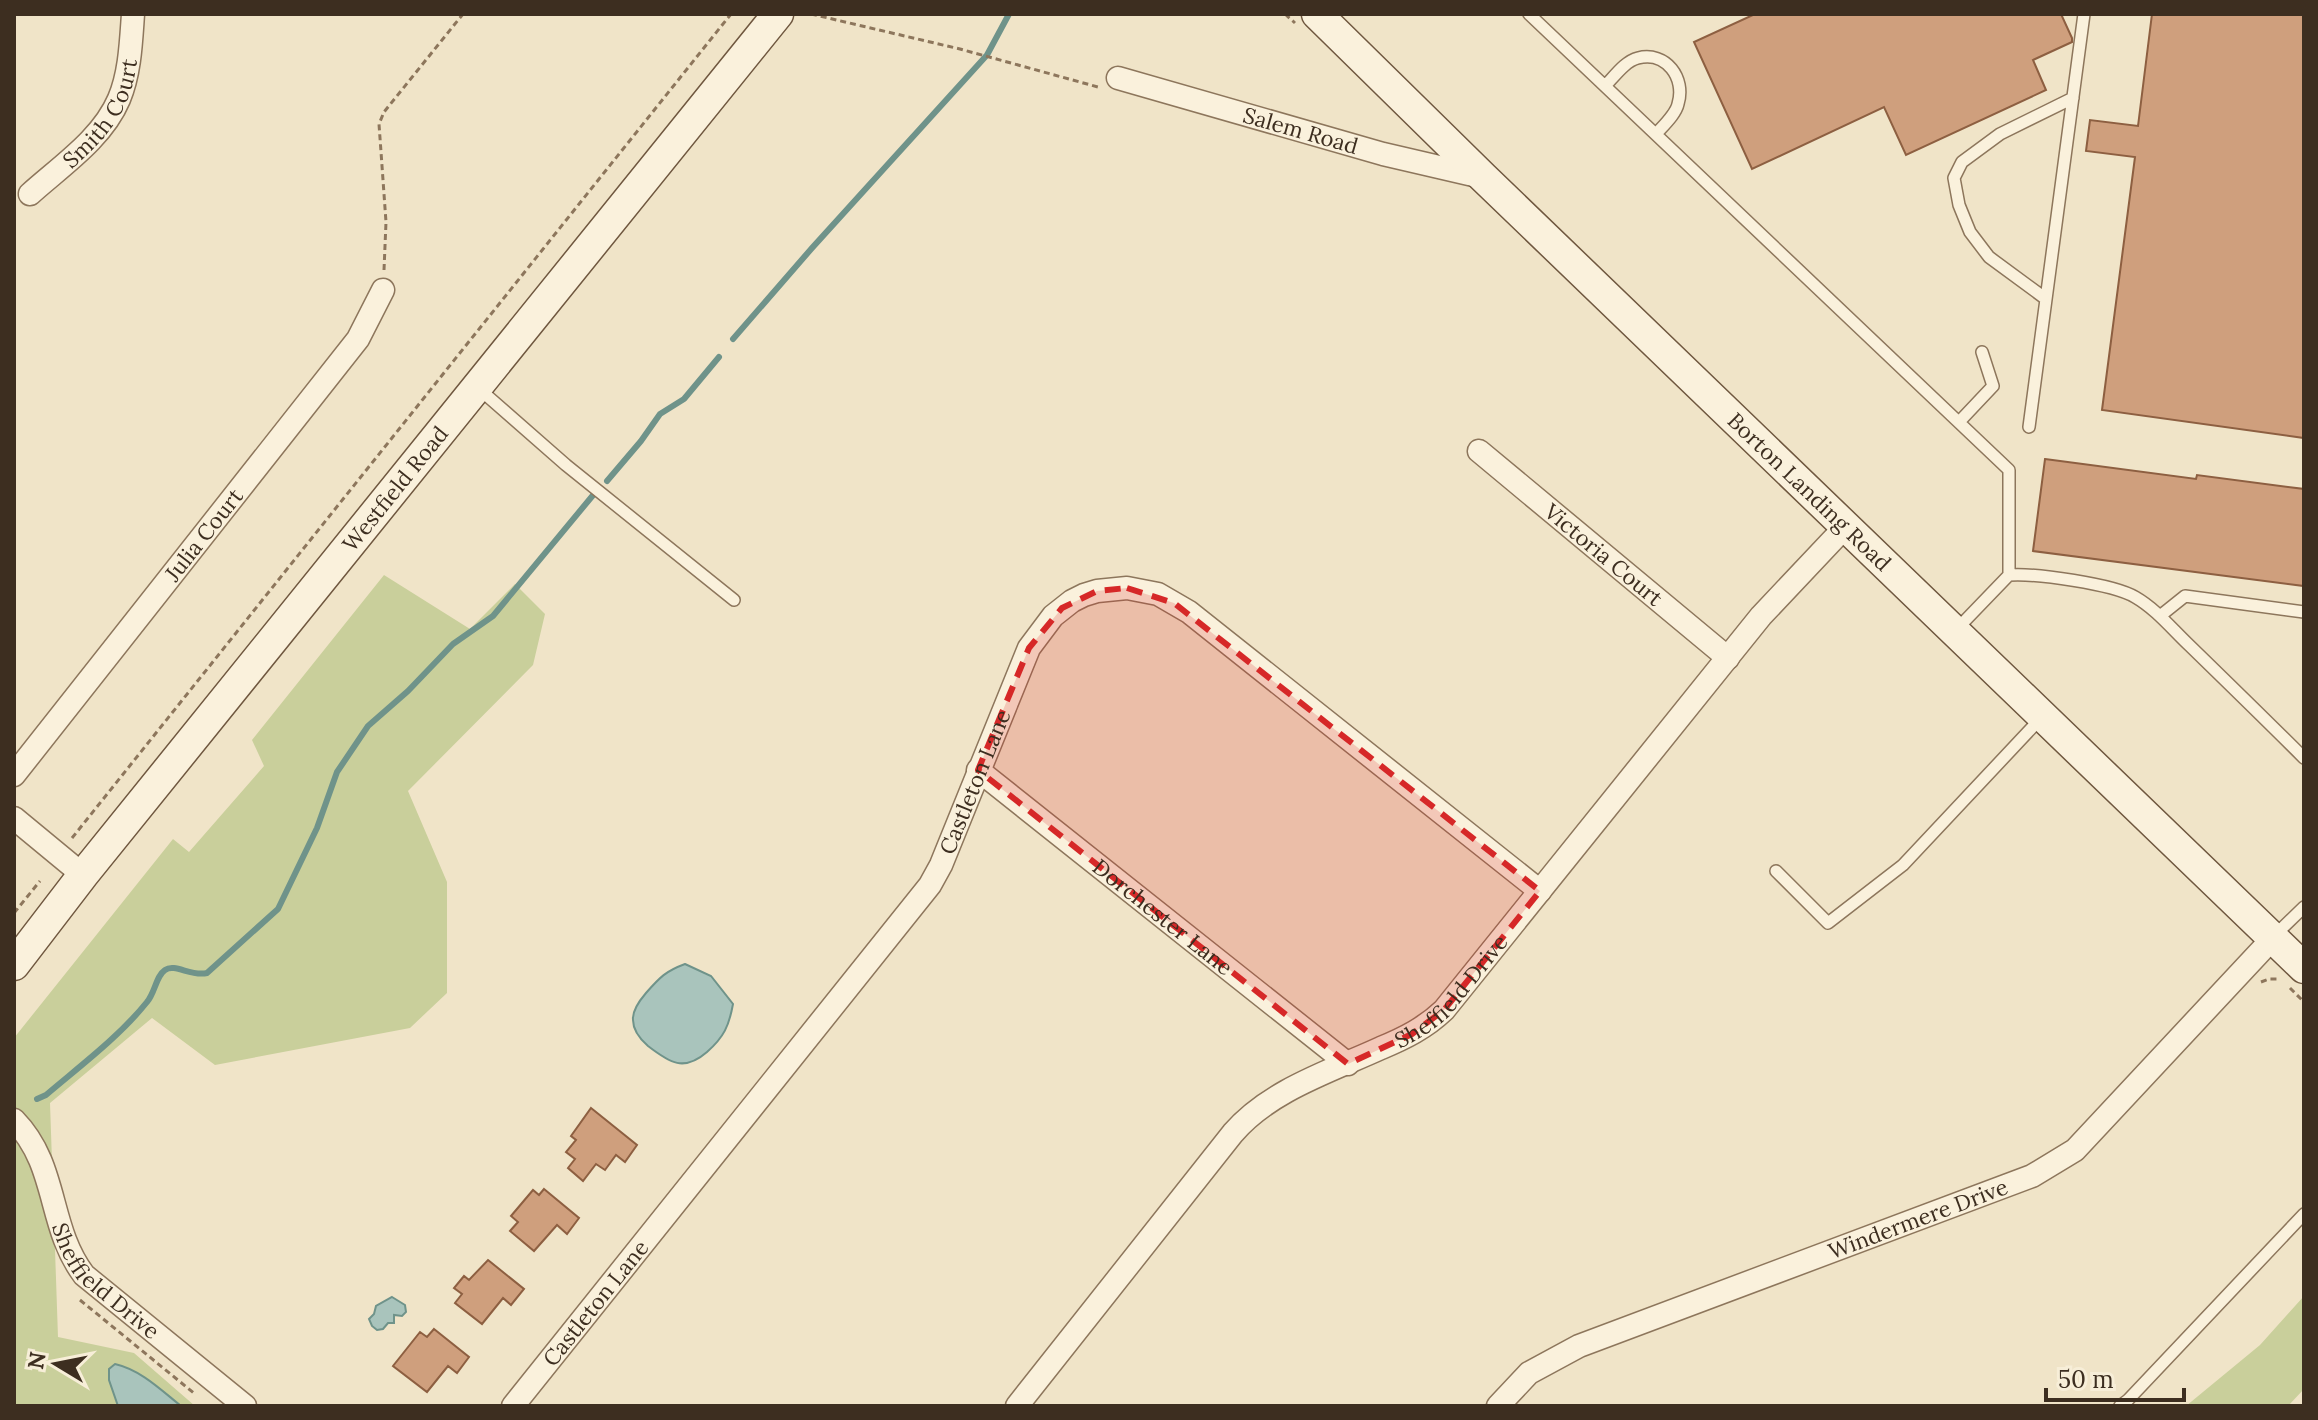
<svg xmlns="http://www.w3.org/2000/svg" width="2318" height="1420" viewBox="0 0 2318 1420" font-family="Lora,serif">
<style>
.green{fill:#c9cf9b}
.water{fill:#a9c4bc;stroke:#6f938a;stroke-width:2}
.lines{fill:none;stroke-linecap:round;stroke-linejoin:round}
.stream{stroke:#6f938a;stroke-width:6}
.building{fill:#cf9f7d;stroke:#8d5f41;stroke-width:2}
.lane-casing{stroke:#8d765c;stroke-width:14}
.street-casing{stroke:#8d765c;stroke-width:25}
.secondary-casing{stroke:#6f573f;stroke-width:33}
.path{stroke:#8d765c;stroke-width:3;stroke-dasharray:6 4;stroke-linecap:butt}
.lane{stroke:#faf1dc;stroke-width:11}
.street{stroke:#faf1dc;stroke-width:22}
.secondary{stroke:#faf1dc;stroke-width:30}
.marked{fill:#d62828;fill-opacity:0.2;stroke:#d62828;stroke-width:6;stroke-dasharray:16 10;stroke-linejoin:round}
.labels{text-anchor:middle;stroke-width:7;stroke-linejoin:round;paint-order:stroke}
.street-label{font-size:22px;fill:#3d2e20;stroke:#f7eed8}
</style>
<rect width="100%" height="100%" fill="#f0e4c8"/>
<path class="green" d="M384 575 470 629 515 584 545 614 533 665 408 791 447 882V993L410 1028 215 1065 152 1018 50 1103 58 1337 134 1353 195 1406H14V1038L173 839 189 852 264 766 252 740Z
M2304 1296V1389L2288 1406H2186L2260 1345Z"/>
<path class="water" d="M685 964 711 976 733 1004C729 1026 724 1037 707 1052 684 1072 670 1063 648 1046 640 1039 633 1031 633 1020 632 1010 640 1000 646 993 660 977 666 971 685 964Z
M392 1297 405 1305 406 1312 402 1316 394 1315V1323H388L383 1329 377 1330 372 1326 369 1319 374 1314 376 1306Z
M115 1364C141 1370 161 1390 181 1406H118L109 1380V1369Z"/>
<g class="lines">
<path class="stream" d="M733 339 812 248 987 55 1009 14
M607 481 641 441 660 414 684 399 719 357
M37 1099 46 1095C80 1066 119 1037 147 1002 155 993 156 976 165 970 175 963 191 977 207 973L278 909 317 828 337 772 368 726 408 691 453 644 493 616 594 494"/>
</g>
<path class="building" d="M1755 14H2061L2072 38V42L2033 60 2046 90 1906 155 1884 107 1752 169 1694 42Z
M2152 14H2304V438L2102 410 2135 157 2086 151 2090 120 2138 126Z
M2045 459 2196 479 2197 475 2304 489V586L2033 551Z
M591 1108 637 1145 625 1162 616 1155 605 1170 596 1164 583 1181 568 1168 575 1159 566 1152 576 1140 571 1136Z
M544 1189 579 1218 567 1234 557 1225 534 1251 510 1231 518 1222 511 1216 533 1190 539 1195Z
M488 1260 524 1289 511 1305 503 1298 482 1324 455 1303 462 1294 454 1288 464 1276 469 1280Z
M434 1329 469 1357 457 1373 448 1366 427 1392 393 1366 420 1332 427 1337Z"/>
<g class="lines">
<g class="lane-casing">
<path id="lane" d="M1529 14 2009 470V575
M1605 86C1614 77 1625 61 1638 58 1666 51 1686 78 1678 104 1676 114 1663 126 1656 134
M2046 299 1989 257 1970 232 1959 205 1954 178 1962 162 2000 134 2073 98
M477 387 566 465 734 600
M1959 422 1993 386 1982 352
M2029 427 2084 14
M2160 616 2185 596 2304 612
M1956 630 2009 575C2035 573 2113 584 2135 597 2156 609 2172 629 2190 646 2228 683 2266 720 2304 758
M1776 871 1828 923 1903 865 2042 717
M2273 937 2304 907
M2120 1406 2128 1400 2304 1214"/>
</g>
<g class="street-casing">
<g id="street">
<path id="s1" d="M1118 78 1383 154 1482 177"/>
<path id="s2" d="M30 194C61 166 102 139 119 99 130 73 131 42 133 14"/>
<path id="s3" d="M1479 451 1728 658"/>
<path id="s4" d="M978 770 1348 1064"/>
<path id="s5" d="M14 775 358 339 383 290"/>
<path d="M14 818 83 875"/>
<path id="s6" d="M14 1120C59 1166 47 1226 84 1275L245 1406"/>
<path id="s7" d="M513 1406 930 885 941 865 1029 648 1053 616 1072 601 1084 595 1097 591 1127 588 1158 594 1189 612 1540 891"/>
<path id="s8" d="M1017 1406 1233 1133C1270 1090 1331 1071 1381 1048 1405 1038 1425 1028 1444 1010L1761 616 1845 527"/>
<path id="s9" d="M1498 1406 1529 1373 1579 1346 2032 1176 2075 1150 2273 938"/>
</g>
</g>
<g class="secondary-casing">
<g id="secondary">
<path id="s10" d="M1317 14 1483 177 2304 968"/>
<path id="s11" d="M14 965 83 875 778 14"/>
</g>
</g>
<path class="path" d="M811 14 960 49 1098 87
M1285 14 1295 23
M384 270 386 222 379 124 384 112 463 14
M72 838 731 14
M14 913 40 881
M2261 982 2269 979H2280
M2290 988 2304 1002
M80 1300 195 1394"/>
<use href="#lane" class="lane"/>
<use href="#street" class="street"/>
<use href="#secondary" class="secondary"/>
</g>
<path class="marked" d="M1127 588 1174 603 1540 891 1444 1010 1412 1034 1348 1064 978 770 1029 648 1062 608 1097 591Z"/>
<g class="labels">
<g class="street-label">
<text dy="8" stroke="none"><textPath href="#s2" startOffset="110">Smith Court</textPath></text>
<text dy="8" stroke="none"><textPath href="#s1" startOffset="190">Salem Road</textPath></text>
<text dy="8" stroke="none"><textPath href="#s11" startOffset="610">Westfield Road</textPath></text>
<text dy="8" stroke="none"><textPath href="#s10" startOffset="686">Borton Landing Road</textPath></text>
<text dy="8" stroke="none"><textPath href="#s5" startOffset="306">Julia Court</textPath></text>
<text dy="8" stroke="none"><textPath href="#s3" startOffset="162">Victoria Court</textPath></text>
<text dy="8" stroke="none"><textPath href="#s7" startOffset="780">Castleton Lane</textPath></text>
<text dy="8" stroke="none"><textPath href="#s4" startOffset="236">Dorchester Lane</textPath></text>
<text dy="8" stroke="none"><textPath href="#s8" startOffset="612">Sheffield Drive</textPath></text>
<text dy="8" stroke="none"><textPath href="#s9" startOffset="464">Windermere Drive</textPath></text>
<text dy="8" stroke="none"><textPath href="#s6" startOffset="190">Sheffield Drive</textPath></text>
<text dy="8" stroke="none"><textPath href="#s7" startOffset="132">Castleton Lane</textPath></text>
</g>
</g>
<rect width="2318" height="1420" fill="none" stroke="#3d2e20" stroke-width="32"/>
<g transform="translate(56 1364) rotate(280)" stroke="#f7eed8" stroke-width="6" paint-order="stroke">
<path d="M0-6L14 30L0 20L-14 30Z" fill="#3d2e20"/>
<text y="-12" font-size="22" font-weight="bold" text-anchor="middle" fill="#3d2e20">N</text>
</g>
<path d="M2046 1388v12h138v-12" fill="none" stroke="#3d2e20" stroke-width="4"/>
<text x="2058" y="1388" font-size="24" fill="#3d2e20" stroke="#f7eed8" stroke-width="6" paint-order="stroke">50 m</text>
</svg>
